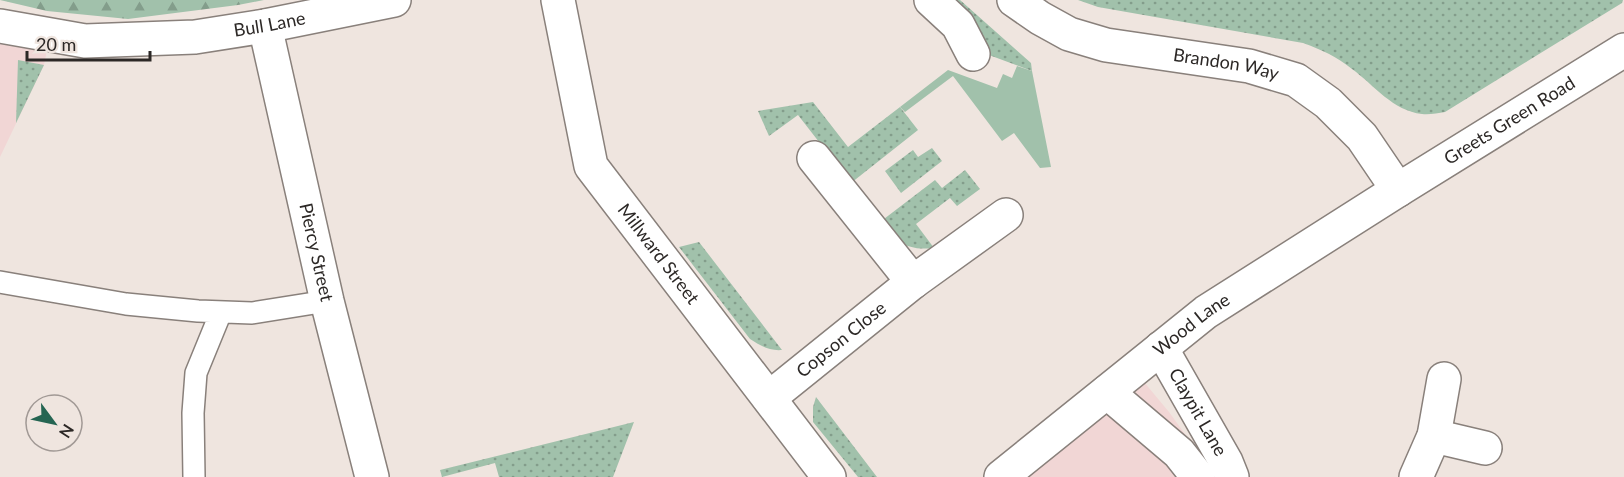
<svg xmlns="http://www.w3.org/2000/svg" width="1624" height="477" viewBox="0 0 1624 477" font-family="Lato,sans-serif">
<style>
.commercial{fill:#f1d6d5}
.grass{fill:url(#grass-dots)}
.forest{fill:url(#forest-firs)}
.green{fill:#a1c1ab}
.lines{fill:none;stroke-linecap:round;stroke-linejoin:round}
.lane-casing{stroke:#89807b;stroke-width:24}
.street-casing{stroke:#89807b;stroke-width:36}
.secondary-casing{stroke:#89807b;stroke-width:36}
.lane{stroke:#fff;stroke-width:21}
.street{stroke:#fff;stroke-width:33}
.secondary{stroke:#fff;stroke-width:33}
.labels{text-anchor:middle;stroke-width:6;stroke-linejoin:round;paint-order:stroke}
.street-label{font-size:18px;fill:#2c2826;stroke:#efe5df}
</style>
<defs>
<pattern id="grass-dots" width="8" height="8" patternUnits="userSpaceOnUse" patternTransform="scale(1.5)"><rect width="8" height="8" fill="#a1c1ab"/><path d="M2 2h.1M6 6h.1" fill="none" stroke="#839d8b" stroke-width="1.8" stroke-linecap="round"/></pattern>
<pattern id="forest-firs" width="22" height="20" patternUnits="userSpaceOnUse" patternTransform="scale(1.5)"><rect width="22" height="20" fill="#a1c1ab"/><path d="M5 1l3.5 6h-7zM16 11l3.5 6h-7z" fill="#839d8b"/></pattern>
</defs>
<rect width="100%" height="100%" fill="#efe5df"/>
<path class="commercial" d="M0 26 50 35 44 65 0 157Z
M1134 370 1169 412 1216 477H1001Z"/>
<path class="grass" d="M948 0H960L1031 63 1032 71 989 55Z
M1078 0H1623L1622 3 1445 112C1438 113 1429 115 1422 114 1393 111 1374 85 1352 69 1336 56 1322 50 1303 43L1098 7Z
M18 60 44 65 16 123Z
M813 102 848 147 900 107 918 130 851 183 798 115 769 136 758 111Z
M932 148 942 161 901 193 885 171 913 150 918 157Z
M965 170 980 189 957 206 950 198 916 224 934 248C906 251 897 242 880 222L935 180 942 188Z
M699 242 782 350C769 351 761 346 750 339L679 247Z
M816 397 877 477H858L813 422V407Z
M634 422 613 477H499L495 463 442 477 440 470Z"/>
<path class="forest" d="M0 0H264L238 5 128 19 47 11Z"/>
<path class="green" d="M1017 66 1032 71 1051 167 1040 168 1014 133 1002 141 953 76 905 112 900 107 948 70 997 88 1003 74 1012 78Z"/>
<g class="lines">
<g class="lane-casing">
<path id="lane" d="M0 282 126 304 198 311 252 313 327 301
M194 477 193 413 196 373 221 312"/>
</g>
<g class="street-casing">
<g id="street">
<path id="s1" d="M558 0 591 166 829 477"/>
<path d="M931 0 958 25 973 54"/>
<path id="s2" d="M0 26 85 41 195 37 265 26 394 0"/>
<path id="s3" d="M265 26 327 301 372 477"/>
<path d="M814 158 913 282"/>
<path id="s4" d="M769 398 913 282 1006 215"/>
<path d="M1434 436 1485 448"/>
<path d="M1416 477 1434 436 1444 379"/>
</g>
</g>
<g class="secondary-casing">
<g id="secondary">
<path id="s5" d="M1014 0 1040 18 1069 34 1106 45 1249 66 1296 80 1328 103 1362 137 1398 190"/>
<path id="s6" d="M1161 348 1226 462 1232 477"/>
<path d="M1107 392 1179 453 1198 477"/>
<path id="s7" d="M1001 477 1206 312 1398 190 1624 50"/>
</g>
</g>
<use href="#lane" class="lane"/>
<use href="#street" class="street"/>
<use href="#secondary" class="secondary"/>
</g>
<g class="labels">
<g class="street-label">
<text dy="6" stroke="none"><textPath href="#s2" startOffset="272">Bull Lane</textPath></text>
<text dy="6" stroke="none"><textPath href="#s5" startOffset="225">Brandon Way</textPath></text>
<text dy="6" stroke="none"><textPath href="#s7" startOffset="622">Greets Green Road</textPath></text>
<text dy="6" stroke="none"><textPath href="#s3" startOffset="232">Piercy Street</textPath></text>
<text dy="6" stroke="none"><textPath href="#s1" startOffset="280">Millward Street</textPath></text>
<text dy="6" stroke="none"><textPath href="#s7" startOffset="244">Wood Lane</textPath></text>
<text dy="6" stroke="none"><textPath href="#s4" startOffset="93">Copson Close</textPath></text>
<text dy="6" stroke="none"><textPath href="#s6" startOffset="74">Claypit Lane</textPath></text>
</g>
</g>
<g transform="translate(54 423) rotate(123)"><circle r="28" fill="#efe5df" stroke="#a19995" stroke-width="1.5"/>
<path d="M0-4.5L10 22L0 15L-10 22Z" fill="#256552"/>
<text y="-9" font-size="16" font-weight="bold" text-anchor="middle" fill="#2c2826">N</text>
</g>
<path d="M27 51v9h123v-9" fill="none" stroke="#2c2826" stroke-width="3"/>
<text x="36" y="51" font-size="18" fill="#2c2826" stroke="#efe5df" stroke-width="4.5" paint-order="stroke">20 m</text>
</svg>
